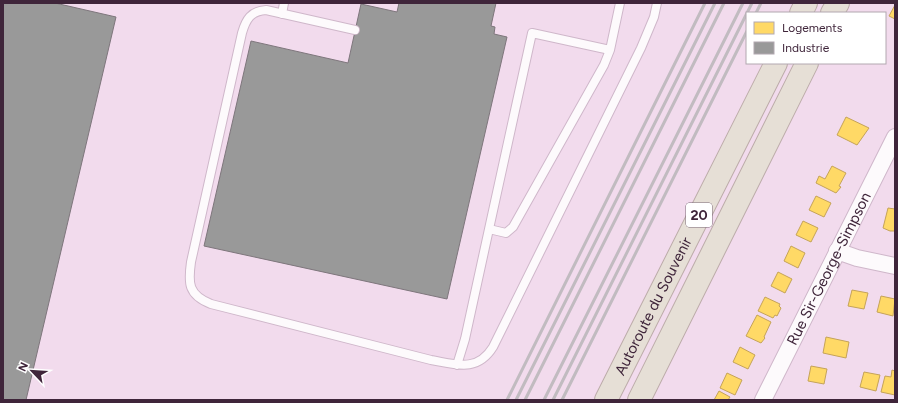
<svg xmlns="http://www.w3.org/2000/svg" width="898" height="403" viewBox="0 0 898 403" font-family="Figtree,sans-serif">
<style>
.homes{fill:#ffd966;stroke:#c5a359}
.industry{fill:#999;stroke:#7e767c}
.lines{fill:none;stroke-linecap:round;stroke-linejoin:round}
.lane-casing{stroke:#cfb7ca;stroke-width:10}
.street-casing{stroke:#cfb7ca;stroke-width:18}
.highway-casing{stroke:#bcaca9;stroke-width:24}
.lane{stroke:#fdfafc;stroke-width:8}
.street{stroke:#fdfafc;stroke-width:16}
.highway{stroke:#e6dfd6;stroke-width:22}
.rail{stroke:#c1bbc0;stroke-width:3}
.labels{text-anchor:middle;stroke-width:4;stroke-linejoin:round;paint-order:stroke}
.shield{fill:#fff;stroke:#796675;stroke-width:1}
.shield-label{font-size:14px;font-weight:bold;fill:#3f253a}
.street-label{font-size:15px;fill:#3f253a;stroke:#fff}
</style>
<rect width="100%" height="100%" fill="#f2dbed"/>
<path class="homes" d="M895 5V19L889 16Z
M846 117 869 128 857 145 837 135Z
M832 166 846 173 839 186 841 187 836 193 816 183 819 176 825 179Z
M816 196 831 203 824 217 809 210Z
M888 208 895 209V231H890L883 228Z
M803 221 818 228 811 242 796 235Z
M791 246 805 253 798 268 784 261Z
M778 272 792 279 785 293 771 286Z
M852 290 868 293 864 309 848 306Z
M881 296 895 299 893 316 877 312Z
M765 297 780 304 779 306 781 308 777 316 775 315 773 318 758 311Z
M757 315 771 322 764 337 765 338 761 343 746 336Z
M826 337 849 342 846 358 823 353Z
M740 347 755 355 748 369 733 362Z
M811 366 827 369 824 384 808 381Z
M892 370 895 371V395L881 392 885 376 891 377Z
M864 372 880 375 876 391 860 387Z
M727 373 742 380 735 395 720 388Z
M719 391 730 397 728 400H714Z"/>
<path class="industry" d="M3 3H55L116 17 26 400H3Z
M399 3H496L491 26 495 27 494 34 507 37 447 299 204 246 251 41 348 63 361 4 397 12Z"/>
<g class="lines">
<g class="lane-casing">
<path id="lane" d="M282 14 284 3
M355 30 266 10C251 11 246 19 242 33L191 262C188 283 188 295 211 304L431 360C455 364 477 373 493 347L641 48 654 17 657 3
M489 229 532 33 610 50
M457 365 465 339 489 229 506 233 513 227 604 65 610 50 620 3"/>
</g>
<g class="street-casing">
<g id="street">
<path d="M837 251 857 258 895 266"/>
<path id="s1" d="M763 400 895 137"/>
</g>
</g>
<g class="highway-casing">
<g id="highway">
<path d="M801 13 806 3"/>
<path d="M832 13 838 3"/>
<path id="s2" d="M606 400 776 63"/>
<path d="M639 400 807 63"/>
</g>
</g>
<use href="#lane" class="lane"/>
<use href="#street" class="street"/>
<use href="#highway" class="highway"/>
<path class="rail" d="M747 13 752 3
M756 13 761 3
M507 400 705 3
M516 400 715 3
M525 400 724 3
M544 400 743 3
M553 400 747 13
M562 400 747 31"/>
</g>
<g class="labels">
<rect class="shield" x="686" y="203" width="26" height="24" rx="3"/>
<g class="shield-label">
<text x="699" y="220">20</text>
</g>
<g class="street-label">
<text dy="5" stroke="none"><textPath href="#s1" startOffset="147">Rue Sir-George-Simpson</textPath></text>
<text dy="5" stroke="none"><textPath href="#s2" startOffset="105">Autoroute du Souvenir</textPath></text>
</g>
</g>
<rect width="898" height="403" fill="none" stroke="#3f253a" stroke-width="8"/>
<rect x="746" y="12" width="140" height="52" fill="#ffffff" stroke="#b2a8b0"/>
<rect x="754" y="22" width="20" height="12" fill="#ffd966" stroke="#b2a8b0"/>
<text x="782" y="32" font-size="12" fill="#3f253a">Logements</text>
<rect x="754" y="42" width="20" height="12" fill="#999999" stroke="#b2a8b0"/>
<text x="782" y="52" font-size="12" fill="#3f253a">Industrie</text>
<g transform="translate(32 371) rotate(295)" stroke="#ffffff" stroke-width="3" paint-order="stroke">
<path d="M0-3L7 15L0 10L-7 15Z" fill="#3f253a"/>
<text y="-6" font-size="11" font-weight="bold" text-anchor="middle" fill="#3f253a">N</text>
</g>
</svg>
